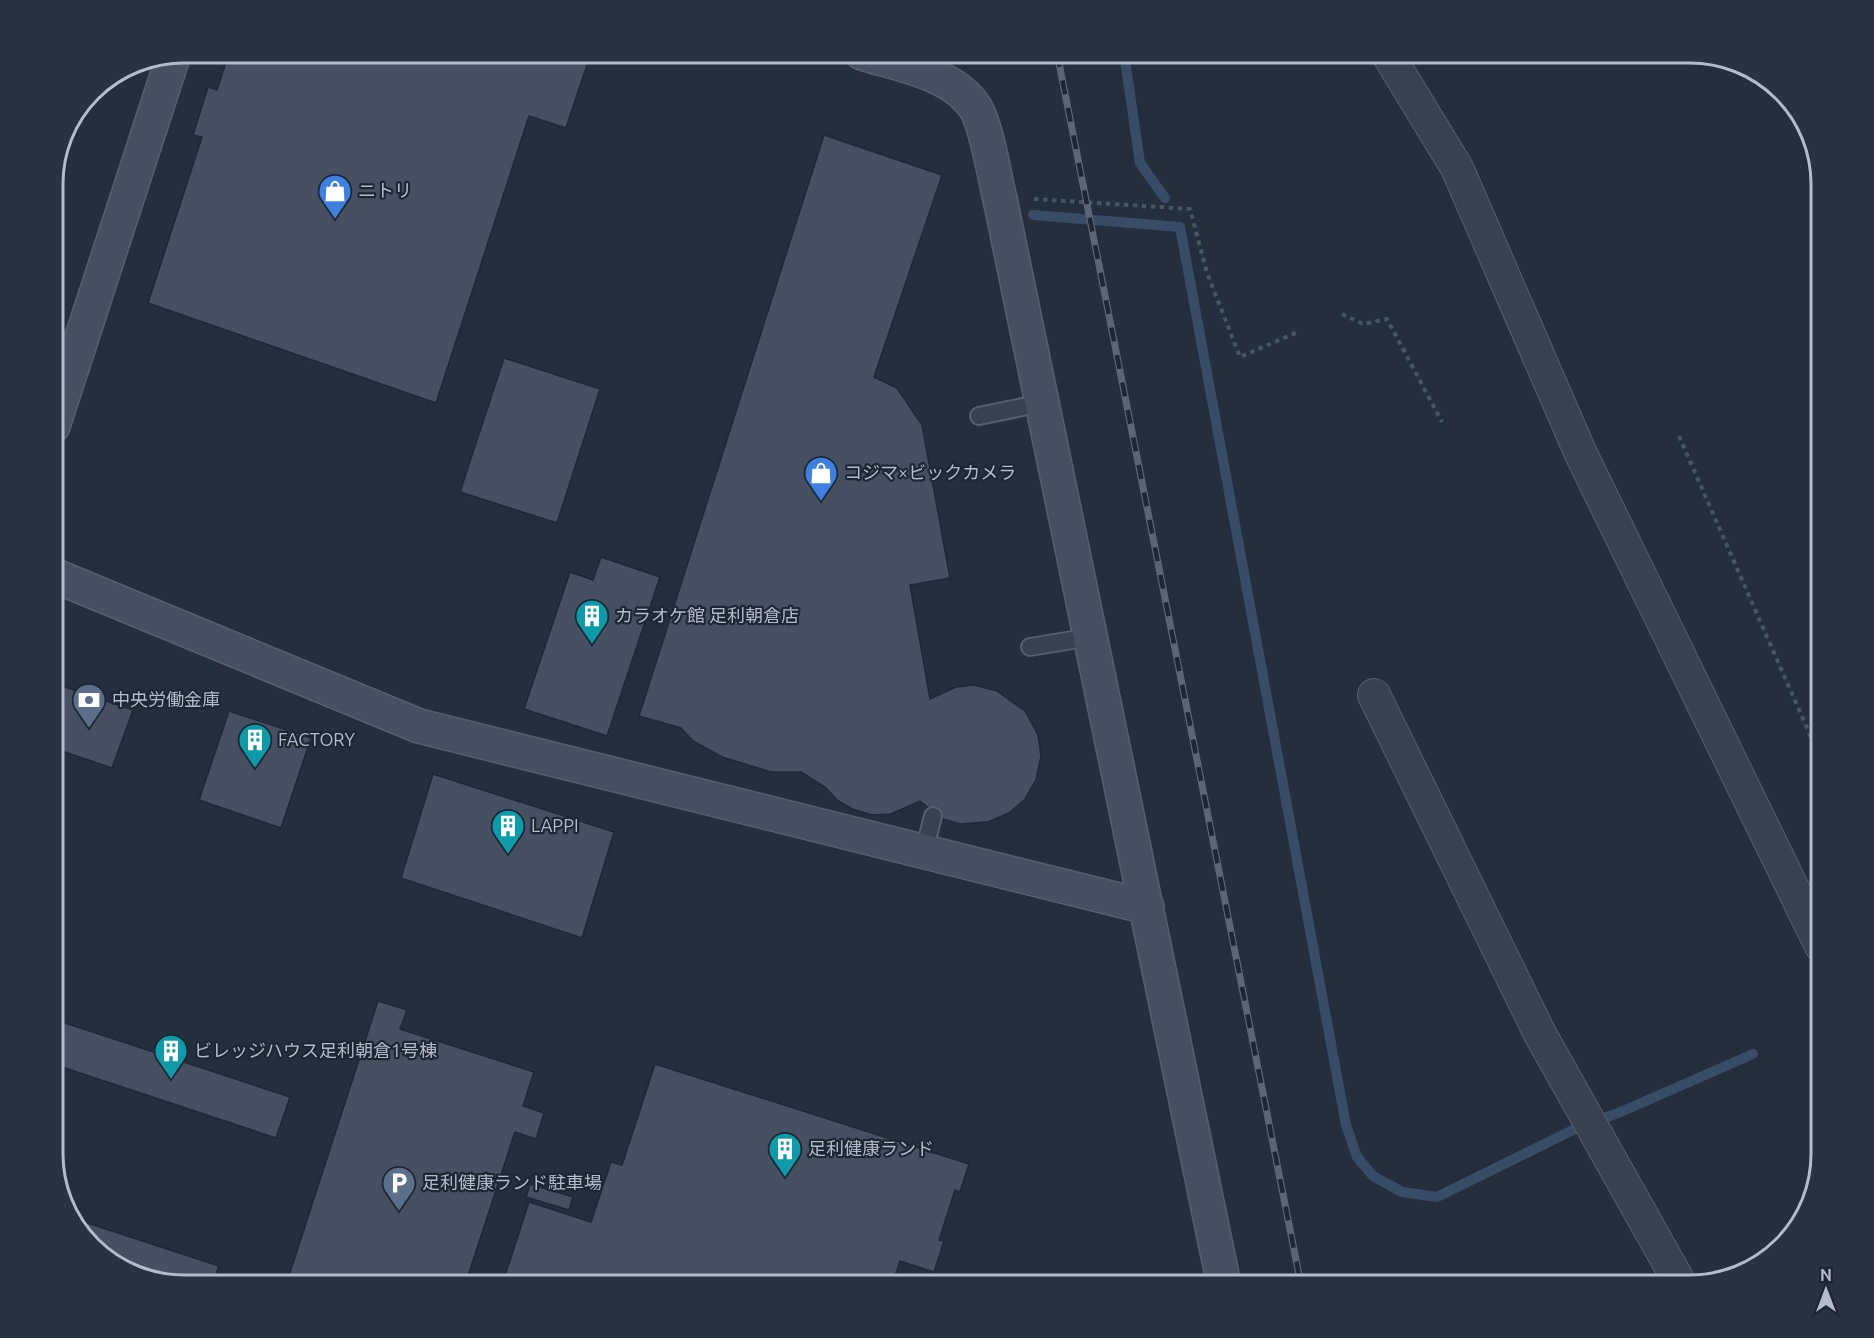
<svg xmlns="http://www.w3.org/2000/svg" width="1874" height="1338" viewBox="0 0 1874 1338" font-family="Ubuntu,'Noto Sans JP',sans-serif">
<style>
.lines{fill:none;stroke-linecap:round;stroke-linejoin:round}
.stream{stroke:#394c67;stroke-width:10}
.building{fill:#455162;stroke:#1f2835;stroke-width:1.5}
.lane-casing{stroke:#565f6c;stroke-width:20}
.street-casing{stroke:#565f6c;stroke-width:34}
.secondary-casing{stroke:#565f6c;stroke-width:36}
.path{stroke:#44595c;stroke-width:4;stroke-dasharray:4.5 4.5;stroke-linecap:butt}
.lane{stroke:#38414e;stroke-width:16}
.street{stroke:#38414e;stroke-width:32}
.secondary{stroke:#465061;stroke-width:33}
.rail-casing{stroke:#5a6575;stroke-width:7}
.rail{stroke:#1d2633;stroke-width:4.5;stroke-dasharray:14;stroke-linecap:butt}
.labels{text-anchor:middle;stroke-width:4.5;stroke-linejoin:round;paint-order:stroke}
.poi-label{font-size:18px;fill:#b4bcc9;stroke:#1d2633;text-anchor:start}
.rim{fill:none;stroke:#b4bcc9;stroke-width:3}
</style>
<rect width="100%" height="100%" fill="#242f3e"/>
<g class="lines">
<path class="stream" d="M1124 53 1140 163 1165 198
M1033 215 1180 227 1346 1125 1357 1157 1373 1176 1402 1192 1437 1197 1577 1128 1623 1111 1753 1054"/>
</g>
<path class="building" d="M229 53H591L566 128 529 116 436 403 148 303 202 137 193 135 208 87 217 90Z
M824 135 942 175 874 377 897 388 922 425 950 578 910 585 930 699 956 687 974 685 997 691 1025 711 1038 735 1041 756 1036 780 1025 799 1009 813 988 822 960 824 943 819 920 801 891 814 872 815 852 809 837 800 825 787 801 772H771L722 757 693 741 681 728 639 716Z
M504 358 600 389 557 523 460 492Z
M601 557 660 577 607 736 524 709 570 572 593 580Z
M53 683 133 710 112 768 53 748Z
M229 711 311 738 281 828 199 800Z
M433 774 614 832 582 938 401 878Z
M378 1001 407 1010 400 1029 534 1072 523 1106 544 1113 536 1139 515 1132 465 1285H286Z
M53 1019 290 1097 276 1138 53 1064Z
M655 1064 969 1164 960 1192 955 1190 939 1240 944 1241 934 1272 900 1261 892 1285H502L529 1202 591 1222 611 1162 622 1165Z
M530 1184 573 1197 569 1210 526 1197Z
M69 1217 219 1266 212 1285H184L104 1258Z"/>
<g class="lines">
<g class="lane-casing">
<path id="lane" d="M979 416 1042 403
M1030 647 1091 637
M924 852 933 816"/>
</g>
<g class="street-casing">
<path id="street" d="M1387 53 1457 168 1581 454 1821 946
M1374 695 1540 1034 1681 1285"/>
</g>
<g class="secondary-casing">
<path id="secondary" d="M862 53C900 65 954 73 976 109 987 128 994 175 1000 199L1224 1285
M53 426 174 54
M53 575 419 726 1147 907"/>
</g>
<path class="path" d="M1034 199 1190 209 1207 273 1240 357 1300 331
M1342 314 1363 324 1387 319 1442 422
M1679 436 1821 760"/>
<use href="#lane" class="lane"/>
<use href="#street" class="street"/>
<use href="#secondary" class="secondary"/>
<g class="rail-casing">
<path id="rail" d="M1057 53 1301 1285"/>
</g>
<use href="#rail" class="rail"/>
</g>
<defs>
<g id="shop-pin" transform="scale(1.725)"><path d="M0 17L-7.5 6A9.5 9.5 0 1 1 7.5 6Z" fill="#3f7fe0" stroke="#1d2633"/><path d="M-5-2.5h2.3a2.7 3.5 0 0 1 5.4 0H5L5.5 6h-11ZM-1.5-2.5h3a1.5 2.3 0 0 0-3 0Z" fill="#fff"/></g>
<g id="building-pin" transform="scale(1.725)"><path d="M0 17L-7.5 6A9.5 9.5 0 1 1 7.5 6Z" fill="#0f9aa8" stroke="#1d2633"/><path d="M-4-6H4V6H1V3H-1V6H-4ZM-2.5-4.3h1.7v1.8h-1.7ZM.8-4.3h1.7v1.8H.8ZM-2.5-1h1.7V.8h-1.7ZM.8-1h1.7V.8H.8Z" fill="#fff"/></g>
<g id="bank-pin" transform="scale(1.725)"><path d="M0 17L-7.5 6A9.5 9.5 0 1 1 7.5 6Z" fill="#5c6f8a" stroke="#1d2633"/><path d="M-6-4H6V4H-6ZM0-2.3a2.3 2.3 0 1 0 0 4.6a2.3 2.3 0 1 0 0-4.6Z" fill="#fff"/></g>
<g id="parking-pin" transform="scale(1.725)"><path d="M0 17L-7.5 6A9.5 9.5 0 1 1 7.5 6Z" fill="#5c6f8a" stroke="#1d2633"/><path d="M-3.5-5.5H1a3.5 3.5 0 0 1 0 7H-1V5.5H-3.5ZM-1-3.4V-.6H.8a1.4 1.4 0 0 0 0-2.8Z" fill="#fff"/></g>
</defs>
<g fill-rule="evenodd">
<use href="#shop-pin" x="335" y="191"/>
<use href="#shop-pin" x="821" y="473"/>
<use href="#building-pin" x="592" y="616"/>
<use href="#bank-pin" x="89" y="700"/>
<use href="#building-pin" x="255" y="740"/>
<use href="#building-pin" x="508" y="826"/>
<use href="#building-pin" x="171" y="1051"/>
<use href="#building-pin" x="785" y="1149"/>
<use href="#parking-pin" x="399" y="1183"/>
</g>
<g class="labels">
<g class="poi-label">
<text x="358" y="197">ニトリ</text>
<text x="844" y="479">コジマ×ビックカメラ</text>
<text x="615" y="622">カラオケ館 足利朝倉店</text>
<text x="112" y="706">中央労働金庫</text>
<text x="278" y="746">FACTORY</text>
<text x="531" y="832">LAPPI</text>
<text x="194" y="1057">ビレッジハウス足利朝倉1号棟</text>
<text x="808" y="1155">足利健康ランド</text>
<text x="422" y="1189">足利健康ランド駐車場</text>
</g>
</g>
<path d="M0 0H1874V1338H0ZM184 63H1690A121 121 0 0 1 1811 184V1154A121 121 0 0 1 1690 1275H184A121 121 0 0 1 63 1154V184A121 121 0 0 1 184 63Z" fill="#29323f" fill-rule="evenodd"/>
<path class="rim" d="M184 63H1690A121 121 0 0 1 1811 184V1154A121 121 0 0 1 1690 1275H184A121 121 0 0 1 63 1154V184A121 121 0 0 1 184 63Z"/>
<g transform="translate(1826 1290)" stroke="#1d2633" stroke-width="4.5" paint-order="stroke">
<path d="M0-4.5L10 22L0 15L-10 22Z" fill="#b4bcc9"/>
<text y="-9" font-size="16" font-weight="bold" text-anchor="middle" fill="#b4bcc9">N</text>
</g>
</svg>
